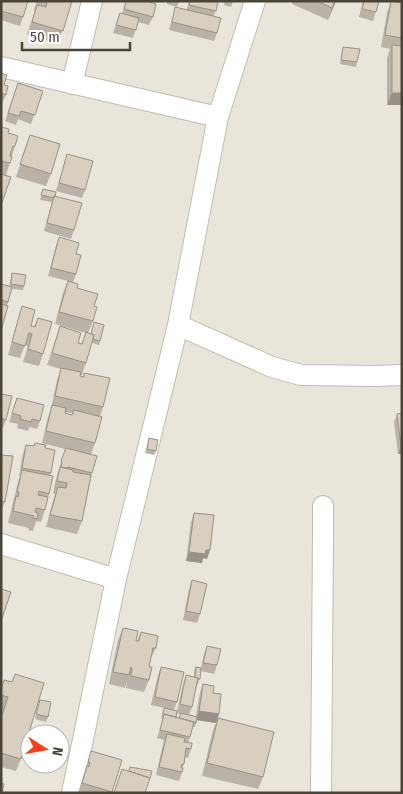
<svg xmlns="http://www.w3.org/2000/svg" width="403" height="794" viewBox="0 0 403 794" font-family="'Fira Sans Condensed',sans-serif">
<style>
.residential{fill:#eae5da;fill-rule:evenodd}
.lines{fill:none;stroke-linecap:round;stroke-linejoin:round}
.minor-casing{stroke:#c2bbae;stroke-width:22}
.minor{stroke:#fff;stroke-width:20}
.wall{fill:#bab2a6;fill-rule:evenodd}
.shaded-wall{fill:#979187}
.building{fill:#d8cfc1;stroke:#979187}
</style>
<rect width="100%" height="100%" fill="#f6f3ec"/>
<path class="residential" d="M1 1H402V793H1ZM30 734H60V764H30Z"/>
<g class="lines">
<g class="minor-casing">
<path id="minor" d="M1 67 218 117
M72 84 92 1
M178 325 272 367 301 375 375 376 402 375
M1 544 116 579
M72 793 116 579 178 325 218 117 255 1
M321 793 323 536V506"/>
</g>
<use href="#minor" class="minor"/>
</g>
<path class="wall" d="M1 1 23 17 20 26 1 20Z
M37 1H72L58 44 27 34 35 11 34 10Z
M126 1H146L153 17 149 25 138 22 133 38 113 33 120 13 122 14Z
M167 1H179L177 7 167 4Z
M189 1H218L214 16 217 33 214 41 169 30 175 7 187 10Z
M225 1H233L231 7 224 5Z
M293 1H336L328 20 292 4Z
M363 1H379L373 21 359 17Z
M391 1 402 3V105H387V58L390 49 381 47 387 13Z
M343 47 357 62 356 67 340 64 342 51Z
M1 73 6 95 1 106Z
M18 83 43 91 31 124 18 119 16 125 5 121Z
M1 127 8 133 15 146 6 175 11 177 1 205Z
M30 135 51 174 46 186 16 177Z
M67 154 85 190 82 198 56 191Z
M43 189 55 196 74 230 71 239 44 231 52 202 40 200Z
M59 237 76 254V274L73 282 77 288 94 306 93 321 88 333 100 341 99 345 92 343 82 375H80V376L83 377 84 373 103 407 100 416 95 443 91 454 92 473 91 478 82 521 77 534 46 527 55 494 53 493 56 479 65 449 42 443 48 417 51 409 57 380 61 369 47 365 60 326 78 343 82 344 86 333 55 324 63 293 68 281 48 276 56 246ZM65 412 72 413V415L65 413Z
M12 273 24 286 23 290 12 289 7 306 1 331V284L9 286Z
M22 306 31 326 34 327 38 318 43 354 39 366 23 362 28 346 25 345 20 358 8 355 18 319Z
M1 394 6 420 3 428H1Z
M17 398 40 421 37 429 29 427 28 431 17 428 18 424 9 422Z
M397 414 402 454H398L394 422Z
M149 438 156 451 154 455 145 453Z
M35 443 45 448 51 473 50 476 49 494 45 510 41 522 36 521 33 531 28 530 29 528 8 523 18 482 20 476H19L23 453 26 445 34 446Z
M1 455 5 502 1 512Z
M194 513 207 559 203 558 202 563 186 561 191 522Z
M192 580 200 614 197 623 183 620 189 589Z
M123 628 136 641H137L141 632 156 648 150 660 149 667V680L144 692 126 688 127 680 125 688 109 684 118 640Z
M207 646 217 665 214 674 201 671 198 684H197L192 707 189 715 196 716 200 692 203 684 213 693 219 714 216 723 197 720 195 727H193L188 743 191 749 188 758 185 757 182 772 179 781 156 775 164 740 157 738 163 719 161 718 164 708 151 705 158 675 161 667 177 702 174 710 177 711 183 684 186 675 194 677V671L196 667 201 668 204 654ZM177 713 180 714 179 718 176 717Z
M15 674 21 759 16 771 1 767V716L3 710 1 709V687L4 680 12 682Z
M40 700 48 717 46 722 35 719Z
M218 718 263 777 258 789 202 776 213 730Z
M91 751 122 760 112 793H78Z"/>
<path class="shaded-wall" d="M335 1H336L328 20 332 8Z
M392 93H402V105H387Z
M401 446H402V454H398Z
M206 550H210L207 559 203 558 202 563 186 561 189 552Z
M199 711 219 714 216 723 196 720Z"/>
<path class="building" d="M1 1H28L23 17 1 11Z
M47 1H72L63 31 32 22 37 5 46 7Z
M126 1H146L156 4 153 17 124 9Z
M190 1H218L216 11 189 5Z
M317 1H335L332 8Z
M364 1H379L376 12 362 9Z
M391 1 402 3V38L385 35Z
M175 7 221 18 217 33 172 22Z
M120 13 139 18 136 30 116 25Z
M392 45 402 46V93H392Z
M343 47 360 49 357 62 341 60Z
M1 73 7 75 4 85 8 86 6 95 2 93 1 96Z
M18 83 43 91 35 115 21 111 19 116 8 113Z
M1 127 9 129 8 133 18 136 15 146H13L10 156 12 157 10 163 1 161Z
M30 135 60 144 51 174 20 164Z
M67 154 93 161 85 190 59 183Z
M1 174 11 177 1 205Z
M43 189 56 192 55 196H54V198L41 195Z
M54 196 82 203 74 230 47 223Z
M59 237 79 243 76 254 81 255 76 274 51 268Z
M12 273 26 275 24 286 11 284Z
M68 281 78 284 77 288 98 294 94 306 97 307 93 321 59 312Z
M1 284 12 287 8 302 1 300Z
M1 304 8 306 1 331Z
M22 306 35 310 31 326 35 327 38 318 52 322 43 354 28 349 32 334 29 333 25 346 12 342Z
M94 322 104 325 100 341 93 339 94 335 91 334Z
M60 326 81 333 78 343 82 344 86 332 94 335 86 363 52 353Z
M61 368 81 372 80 376 84 377V373L110 378 103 407 55 396Z
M1 394 12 396 6 420 1 418Z
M17 398 44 405 40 421 32 419 31 422 20 419 21 416 12 413Z
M52 405 66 408 65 413 72 415 74 410 102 417 95 443 46 431Z
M402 413V446H401L397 414Z
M149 438 158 440 156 451 147 449Z
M35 443 46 445 45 448 55 450 51 473 22 468 26 445 34 446Z
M66 448 97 456 92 473 68 467V468L61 467 62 462 61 461Z
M1 455 13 456 5 502 1 501Z
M60 467 73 470V472L91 475 82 521 50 515 58 487 66 488 67 483 57 481Z
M22 470 53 476 49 494 39 491 38 495 48 497 45 510 36 508 35 512 38 513 37 519 33 518 34 516 13 511 16 496 18 497 19 492H17Z
M194 513 214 515 210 550H206L205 554 189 552Z
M192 580 207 584 200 614 186 611Z
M1 589 11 592 1 621Z
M123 628 138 631 136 641H139L141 632 158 636 156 648H153L149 667H152L149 680 131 676 132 668 131 667 129 675 113 672Z
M207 646 221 649 217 665 203 663Z
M161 667 184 672 177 702 155 697Z
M196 667 201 668 200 679H198V678L195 677Z
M15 674 44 683 21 759 1 753V718L8 697 1 695V689L4 680 12 682Z
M186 675 198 678 192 707 180 704Z
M203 684 214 686 213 693 221 694 219 714 199 711Z
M40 700 51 702 48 717 36 714Z
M164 708 177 711 176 717 163 714Z
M181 713 197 717 196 723 194 722 179 718Z
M164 714 194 722 190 737 160 730Z
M218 718 274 732 263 777 207 763Z
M167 734 185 738 184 742 192 743 191 749 186 748 184 764H182L181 768H183L182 772 159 767Z
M91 751 122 760 112 792 82 783 87 766 89 767 90 762H88Z
M130 767 152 771 150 778 129 771Z
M122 769 150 778 145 793H114Z
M1 783 4 784 2 793H1Z"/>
<rect width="403" height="794" fill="none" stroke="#4b4439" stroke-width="5"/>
<g transform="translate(45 749) rotate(101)"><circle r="24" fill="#ffffff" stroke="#b7b4b0"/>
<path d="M0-4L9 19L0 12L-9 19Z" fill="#fc3f1d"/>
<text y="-8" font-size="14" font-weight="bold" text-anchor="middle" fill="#4b4439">N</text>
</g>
<path d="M22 42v8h108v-8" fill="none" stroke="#4b4439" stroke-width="2.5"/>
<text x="30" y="42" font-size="15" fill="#4b4439" stroke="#ffffff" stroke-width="4" paint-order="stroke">50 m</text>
</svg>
